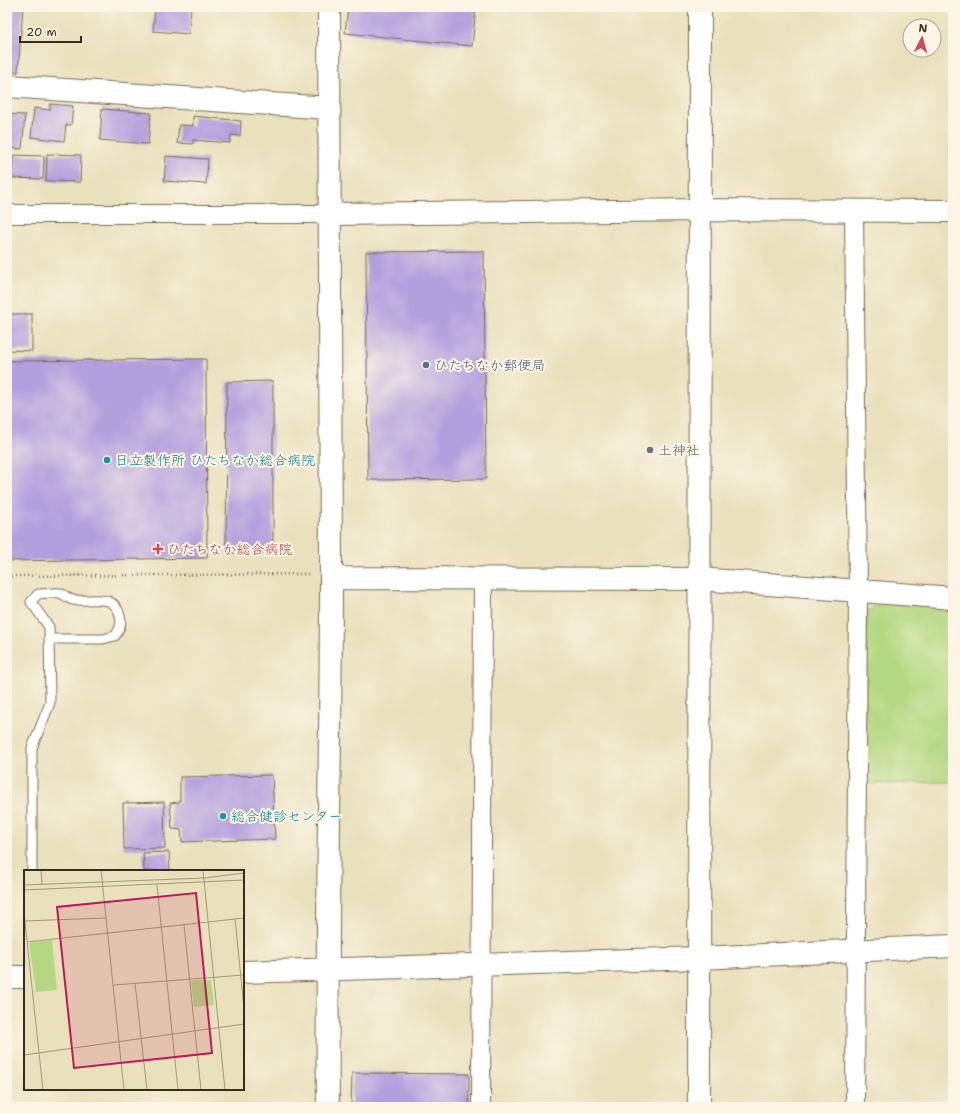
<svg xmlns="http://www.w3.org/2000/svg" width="960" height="1114" viewBox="0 0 960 1114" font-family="'Shantell Sans','Klee One',sans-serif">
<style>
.green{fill:#b4d881;stroke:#788150}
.building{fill:#b29fde}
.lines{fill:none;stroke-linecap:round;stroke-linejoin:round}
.lane-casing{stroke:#786a55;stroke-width:11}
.street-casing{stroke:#786a55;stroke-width:20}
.secondary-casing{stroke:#786a55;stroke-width:24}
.path{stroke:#786a55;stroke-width:2.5;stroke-dasharray:1 3;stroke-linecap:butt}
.lane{stroke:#fff;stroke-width:9}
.street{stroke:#fff;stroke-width:18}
.secondary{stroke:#fff;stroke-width:22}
.service-dot{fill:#5c6f8a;stroke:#fcf5e5;stroke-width:1.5}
.worship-dot{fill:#6b7280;stroke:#fcf5e5;stroke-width:1.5}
.culture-dot{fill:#0f9aa8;stroke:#fcf5e5;stroke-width:1.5}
.health-dot{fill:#e0444e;stroke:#fcf5e5;stroke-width:1.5}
.labels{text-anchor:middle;stroke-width:4;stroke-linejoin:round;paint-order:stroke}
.service-label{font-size:14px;fill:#4e5e75;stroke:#fcf5e5;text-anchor:start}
.worship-label{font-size:14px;fill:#5b616d;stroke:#fcf5e5;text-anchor:start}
.culture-label{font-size:14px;fill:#0d838f;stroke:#fcf5e5;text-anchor:start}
.health-label{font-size:14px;fill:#be3a42;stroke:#fcf5e5;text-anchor:start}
.inset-road{fill:none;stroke:#a3977d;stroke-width:1}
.view{fill:#c2185b;fill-opacity:0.15;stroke:#c2185b;stroke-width:2}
.inset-edge{fill:none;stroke:#3b2a1e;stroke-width:2}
</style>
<rect width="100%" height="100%" fill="#fcf5e5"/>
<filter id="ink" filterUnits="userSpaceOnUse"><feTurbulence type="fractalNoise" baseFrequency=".025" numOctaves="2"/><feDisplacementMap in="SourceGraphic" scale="8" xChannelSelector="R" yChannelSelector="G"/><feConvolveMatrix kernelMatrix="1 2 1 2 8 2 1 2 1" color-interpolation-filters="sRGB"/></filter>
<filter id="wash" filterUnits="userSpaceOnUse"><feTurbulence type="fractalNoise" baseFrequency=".012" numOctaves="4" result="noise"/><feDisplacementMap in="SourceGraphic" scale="16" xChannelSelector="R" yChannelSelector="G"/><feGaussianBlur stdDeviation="0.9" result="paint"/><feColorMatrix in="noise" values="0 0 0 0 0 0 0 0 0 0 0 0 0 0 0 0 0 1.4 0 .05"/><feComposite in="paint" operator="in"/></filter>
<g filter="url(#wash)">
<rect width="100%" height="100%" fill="#e9e0bc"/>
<path class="green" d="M883 601 953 607V782L864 784 866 613Z"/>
<g id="blocks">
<path class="building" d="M7 7H23L18 72 7 71Z
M155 7H191L189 34 153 31Z
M348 7H476L472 46 345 33Z
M50 104 73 106 71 125H66L64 141 31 137 34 108 50 110Z
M102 109 151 113 148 144 100 140Z
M7 114 25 115 22 149 7 148Z
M193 116 241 121 240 136 231 135 230 143 193 140V144L177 143 179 125 193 126Z
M47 154 81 155 80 182 46 181Z
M13 155 44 156 43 179 12 178Z
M166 156 208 159 206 184 164 181Z
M484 251 486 479 368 480 366 252Z
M7 314H32V351L7 350Z
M206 359 207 558 7 561V361Z
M273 381V552L226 553 227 382Z
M272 775 275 839 182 842 181 830 172 829 170 803 180 802V777Z
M164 802 165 848 124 849 123 803Z
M169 852 170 871H144L143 853Z
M352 1073 469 1074V1107H351Z"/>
</g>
</g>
<g filter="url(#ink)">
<use href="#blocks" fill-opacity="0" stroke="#786a55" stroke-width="1"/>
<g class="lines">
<g class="lane-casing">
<path id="lane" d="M32 871V748L50 703 49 627 31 602 38 594C44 594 53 592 59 593 64 594 68 599 73 600 90 602 115 592 120 616 122 624 120 629 115 636L103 639H49"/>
</g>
<g class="street-casing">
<path id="street" d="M854 211 858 590 855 1107
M7 214H332
M481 1107 483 579"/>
</g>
<g class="secondary-casing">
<path id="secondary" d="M7 86 329 108
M332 214 700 210 953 211
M331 578 699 579 953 598
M243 972 700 958 953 946
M7 977H25
M328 1107C326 930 331 753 331 576 332 387 330 197 329 7
M699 1107 700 7"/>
</g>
<path class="path" d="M7 576 310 574"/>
<use href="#lane" class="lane"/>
<use href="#street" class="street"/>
<use href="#secondary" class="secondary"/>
</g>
</g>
<circle class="service-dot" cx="426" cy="365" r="4"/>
<circle class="worship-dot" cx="650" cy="450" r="4"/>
<g class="culture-dot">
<circle cx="107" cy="460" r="4"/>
<circle cx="223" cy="816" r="4"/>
</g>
<path class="health-dot" d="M156 543h4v4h4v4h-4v4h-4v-4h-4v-4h4z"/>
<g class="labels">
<g class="service-label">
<text x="434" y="370">ひたちなか郵便局</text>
</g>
<g class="worship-label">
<text x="658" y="455">土神社</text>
</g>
<g class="culture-label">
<text x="115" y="465">日立製作所 ひたちなか総合病院</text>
<text x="231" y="821">総合健診センター</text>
</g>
<g class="health-label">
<text x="167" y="554">ひたちなか総合病院</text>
</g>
</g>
<g transform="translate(24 870)">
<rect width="220" height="220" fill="#e9e0bc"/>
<path d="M28 70 33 120 12 122 5 73ZM170 110H187L190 135 170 137 167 112Z" fill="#b4d881"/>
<path class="inset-road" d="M17 0 18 15M77 0 100 220M179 0 201 220M0 15 180 8 220 3M133 15 154 220M0 20 220 10M0 43 19 220M211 49 220 138M0 51 82 48M160 55 177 220M3 72 220 48M111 113 123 220M90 115 220 105M0 185 220 154"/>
<path class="view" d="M172 23 188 183 50 198 33 37Z"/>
<rect width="220" height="220" class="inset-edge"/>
</g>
<rect width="960" height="1114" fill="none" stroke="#fcf5e5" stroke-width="24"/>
<g transform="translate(922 38) rotate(6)"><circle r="19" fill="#fcf5e5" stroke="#afa495"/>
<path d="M0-3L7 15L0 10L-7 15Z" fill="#d1495b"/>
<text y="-6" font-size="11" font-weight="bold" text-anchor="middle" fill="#3b2a1e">N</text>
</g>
<path d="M20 36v6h61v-6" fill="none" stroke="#3b2a1e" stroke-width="2"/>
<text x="26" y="36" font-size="12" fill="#3b2a1e" stroke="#fcf5e5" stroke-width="3" paint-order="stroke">20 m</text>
</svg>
